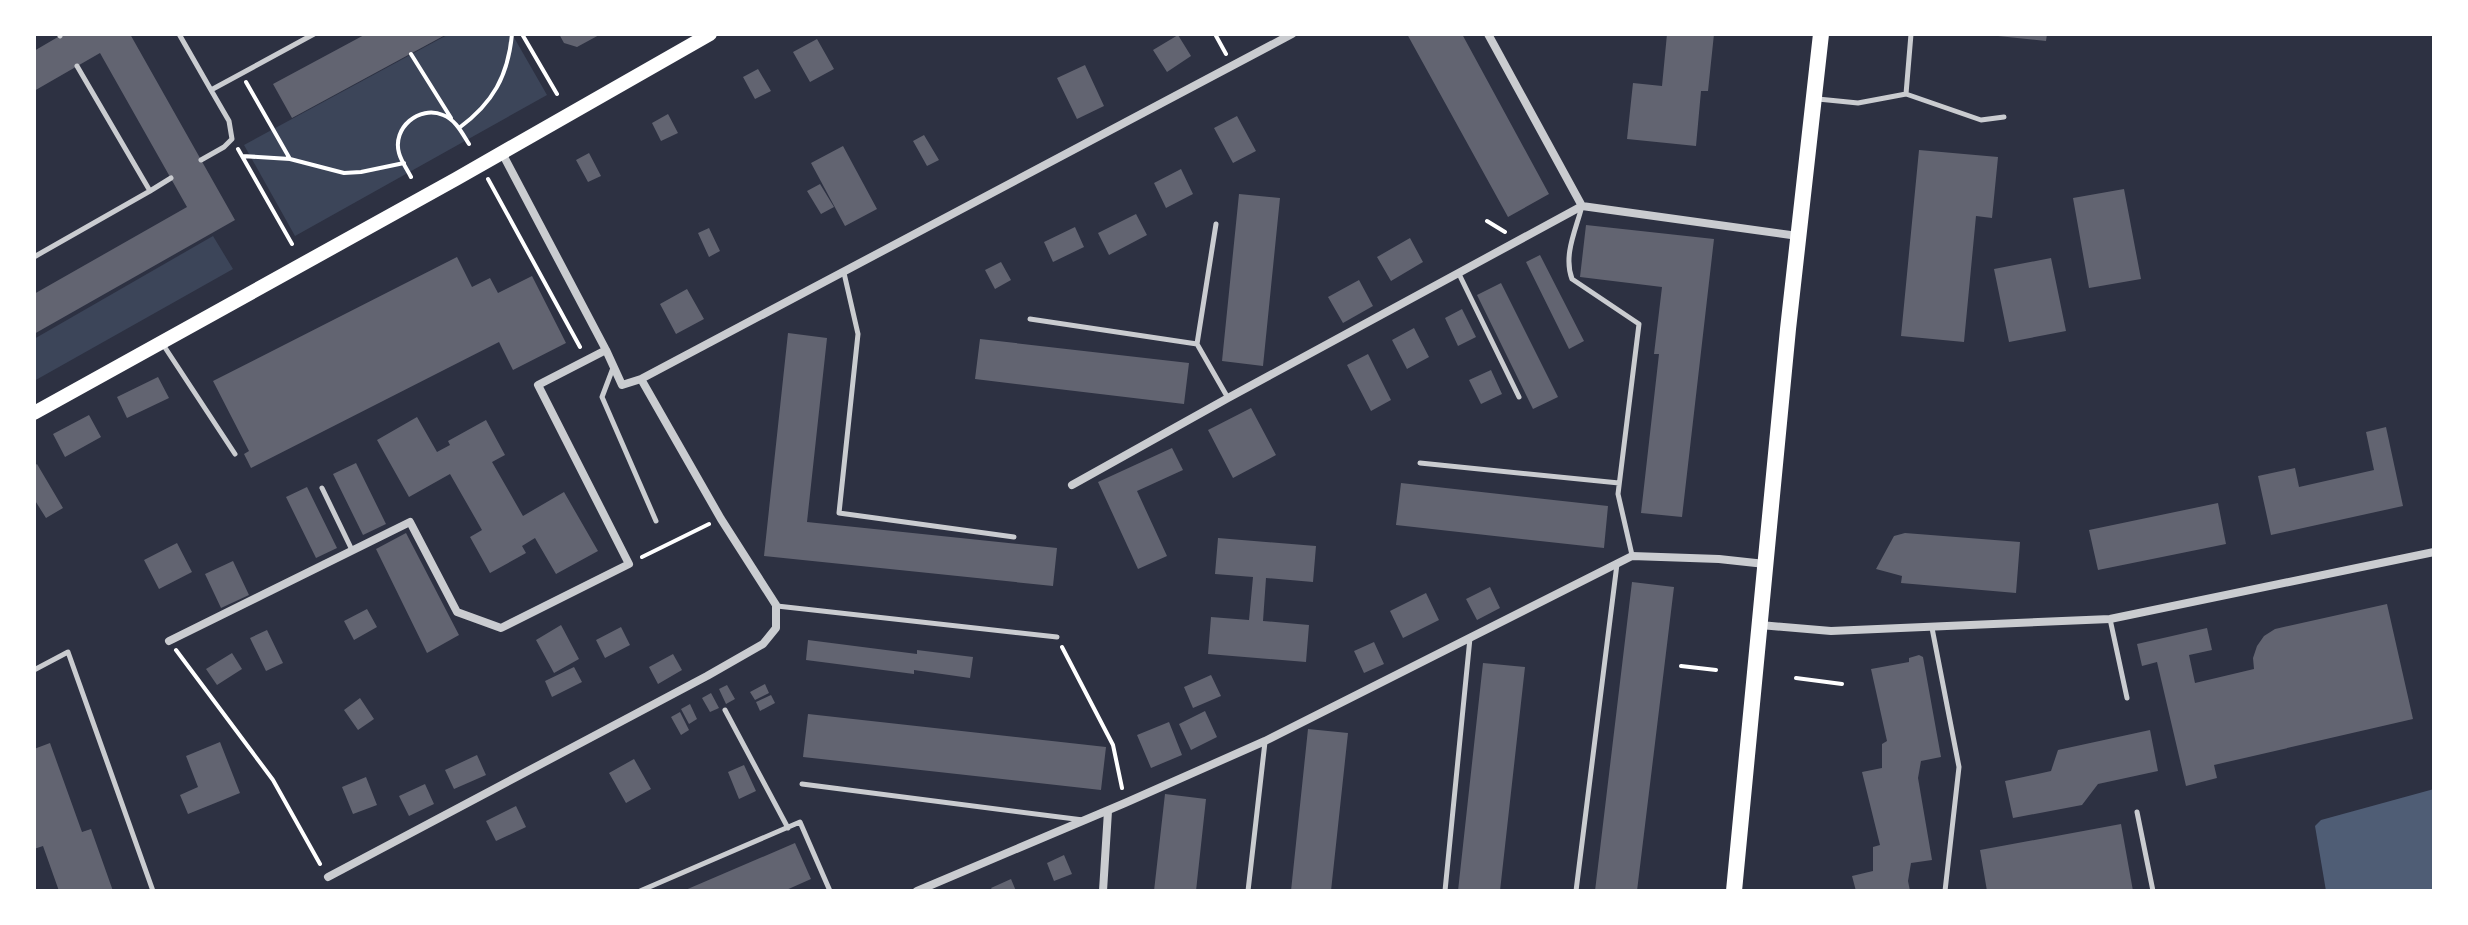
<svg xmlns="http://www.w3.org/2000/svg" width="2468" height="925" viewBox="0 0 2468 925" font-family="'Work Sans',sans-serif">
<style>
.green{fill:#3c4559}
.water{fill:#4f5d75}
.building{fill:#626471}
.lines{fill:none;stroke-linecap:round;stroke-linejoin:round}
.path{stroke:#fff;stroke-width:4}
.service{stroke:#caccd0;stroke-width:5}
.minor{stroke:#caccd0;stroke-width:8}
.secondary{stroke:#fff;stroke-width:14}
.primary{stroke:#fff;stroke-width:16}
</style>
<rect width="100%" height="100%" fill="#2d3142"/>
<path class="green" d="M449 34H512L547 95 295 236 244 145Z
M213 236 233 269 34 381V339Z"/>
<path class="water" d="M2434 789V891H2326L2315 826 2321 820Z"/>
<path class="building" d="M63 34H130L235 220 34 334V294L187 207 100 53 34 91V51Z
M366 34H447L292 118 273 84Z
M559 34H601L577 47 564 43Z
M1407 34H1462L1549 194 1508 217Z
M1667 34H1714L1708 91H1701L1696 146 1627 139 1633 83 1662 86Z
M1998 34H2047L2046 41 1998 36Z
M1178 35 1191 56 1167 72 1153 50Z
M817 39 834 69 810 82 793 52Z
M1085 65 1104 106 1077 119 1057 78Z
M758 69 771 91 755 99 743 77Z
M668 114 678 133 661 141 652 123Z
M1237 116 1256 151 1233 163 1214 128Z
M924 135 939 160 927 166 913 141Z
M843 146 877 209 845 226 811 163Z
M1919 150 1998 157 1992 218 1976 216 1964 342 1901 336Z
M589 153 601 176 588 182 576 160Z
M1181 169 1193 194 1166 208 1154 183Z
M820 184 834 207 821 214 807 191Z
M2124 189 2141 279 2089 288 2073 198Z
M1239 194 1280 198 1263 366 1222 361Z
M1136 214 1147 235 1109 255 1098 233Z
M1586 225 1714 239 1682 517 1641 513 1659 354H1654L1662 287 1580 277Z
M1075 227 1084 247 1053 262 1044 242Z
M709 228 720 251 709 257 698 233Z
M1410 238 1423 262 1391 281 1377 257Z
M1540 255 1584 341 1569 349 1526 262Z
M457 257 472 287 490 278 498 293 532 276 566 343 513 370 499 342 251 468 244 454 249 451 213 381Z
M2051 258 2066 331 2009 342 1994 269Z
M1001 262 1011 280 995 289 985 270Z
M1359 280 1373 306 1343 323 1328 297Z
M1501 283 1558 397 1533 409 1477 295Z
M687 289 704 319 676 334 660 304Z
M1462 309 1476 337 1458 346 1445 318Z
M1414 328 1429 357 1407 369 1392 340Z
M788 333 827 338 807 522 1057 548 1053 586 764 556Z
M980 339 1189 363 1184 404 975 379Z
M1368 354 1391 400 1371 411 1347 365Z
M1491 370 1502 394 1481 404 1469 380Z
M158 377 169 398 127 418 117 397Z
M1251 408 1276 455 1233 478 1208 430Z
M89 415 101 437 65 457 53 434Z
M417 417 437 452 450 445 448 441 486 420 505 455 492 462 523 516 564 492 598 551 556 574 535 538 522 546 526 553 490 573 470 537 482 530 450 474 409 497 377 440Z
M2386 427 2403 506 2271 535 2258 476 2295 468 2299 487 2374 470 2366 432Z
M1172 448 1183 470 1137 491 1167 556 1138 569 1098 482Z
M356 463 386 524 363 535 333 474Z
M37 464 63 508 46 518 34 499V466Z
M1401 483 1608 506 1604 548 1396 525Z
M307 487 337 548 316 558 286 497Z
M2218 503 2226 544 2098 570 2089 530Z
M406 533 459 635 427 653 376 549Z
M1905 533 2020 542 2016 593 1901 583 1902 576 1876 569 1894 536Z
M1218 538 1316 546 1313 582 1266 578 1263 621 1309 625 1306 662 1208 654 1211 617 1249 620 1253 577 1215 574Z
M177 543 192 572 159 589 144 560Z
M233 561 249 595 221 608 205 574Z
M1632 582 1674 587 1637 891H1595Z
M1490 587 1500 608 1477 620 1466 599Z
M1426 593 1439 620 1403 638 1390 611Z
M2387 604 2413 719 2214 765 2217 778 2186 786 2157 662 2142 666 2137 644 2207 628 2212 650 2189 655 2195 683 2254 669 2253 658 2257 646 2264 636 2275 629Z
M367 609 377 627 354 640 344 621Z
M561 625 579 659 554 673 536 640Z
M621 627 630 645 605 658 596 640Z
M267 630 283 663 266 671 250 638Z
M808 640 917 654V650L973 657 970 678 914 670V674L806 660Z
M1374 642 1384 664 1364 673 1354 651Z
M232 653 242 669 217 685 206 669Z
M673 654 682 670 658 684 649 667Z
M1919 655 1923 657 1941 757 1921 761 1918 778 1932 860 1911 863 1908 881 1910 891H1856L1852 876 1873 871V847L1880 845 1862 772 1882 768V744L1887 741 1871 669 1909 662V658Z
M1483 663 1525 667 1500 891H1458Z
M574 667 582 682 552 697 545 681Z
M1211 675 1221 696 1193 708 1184 687Z
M765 684 769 693 755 700 750 692Z
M727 685 735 699 726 704 719 689Z
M711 693 719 708 710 712 702 698Z
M771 695 775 703 760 711 756 702Z
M360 698 374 719 358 730 344 710Z
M690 704 697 719 689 724 681 709Z
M1205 711 1217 737 1191 750 1179 724Z
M680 712 689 730 681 735 671 717Z
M808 714 1106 747 1101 790 803 757Z
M1169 722 1182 755 1151 768 1137 735Z
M1308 729 1348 733 1331 891H1291Z
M2150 730 2158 771 2098 784 2082 805 2013 818 2005 781 2051 771 2058 750Z
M220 742 240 793 188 814 180 795 198 787 186 756Z
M50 743 82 832 91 829 113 891H59L43 846 34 849V749Z
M477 755 486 775 454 789 445 770Z
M634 759 651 789 626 803 609 773Z
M744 765 756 791 739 799 728 772Z
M366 777 377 805 353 814 342 787Z
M425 784 434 804 409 816 399 796Z
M1165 794 1206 799 1196 891H1154Z
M516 806 526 827 496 841 486 821Z
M2121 824 2133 891H1987L1980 850Z
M795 843 811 879 784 891H683Z
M1064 855 1072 874 1054 881 1047 863Z
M1011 879 1016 891H993L991 888Z"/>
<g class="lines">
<path class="path" d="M522 34 557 94
M1215 34 1226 54
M411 54 451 118
M246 82 290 159 344 173 361 172 404 163
M459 128C493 103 508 76 512 34
M238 149 292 244
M242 156 290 159
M411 177C407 169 401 161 399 153 392 128 419 105 443 115 456 120 462 133 469 144
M488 179 580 347
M1487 221 1505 232
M642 557 709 524
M1062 647 1113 745 1122 788
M176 650 273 780 320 864
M1681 666 1716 670
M1796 678 1842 684"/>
<path class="service" d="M59 34 60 36
M179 34 211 90 314 34
M1906 94 1981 120 2004 117
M1818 99 1858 103 1906 94 1911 34
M201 160 224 147 232 139 229 121 211 90
M150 191 171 178
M1582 206C1576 230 1563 255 1572 279L1639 324 1618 494 1632 555
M34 257 150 191 77 66
M844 273 858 334 839 513 1014 537
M1459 274 1519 397
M1030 319 1197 344 1216 224
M162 343 235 454
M1197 344 1228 398
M613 368 602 397 656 521
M1420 463 1619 483
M322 488 352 550
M777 606 1057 637
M2110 619 2127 698
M1932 628 1959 767 1945 891
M34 670 68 652 153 891
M725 710 788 828
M802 784 1083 820
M2137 812 2153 891
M640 891 800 822 830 891
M1248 891 1265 742
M1445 891 1470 638
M1576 891 1617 564"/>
<path class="minor" d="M1488 34 1582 206
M641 379 1292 34
M1072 485 1228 398 1582 206 1798 236
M1760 625 1831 631 2110 619 2434 552
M169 641 410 522 457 612 501 628 629 564 538 385 606 350
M328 877 707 676 763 644 776 628V605L721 519 641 379 622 385 606 350 502 153
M917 891 1125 803 1265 741 1632 556 1719 559 1765 564
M1103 891 1108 811"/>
<path class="secondary" d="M34 413 456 179 710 34"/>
<path class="primary" d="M1734 891 1788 329 1821 34"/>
</g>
<rect width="2468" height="925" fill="none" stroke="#ffffff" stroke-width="72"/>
</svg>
